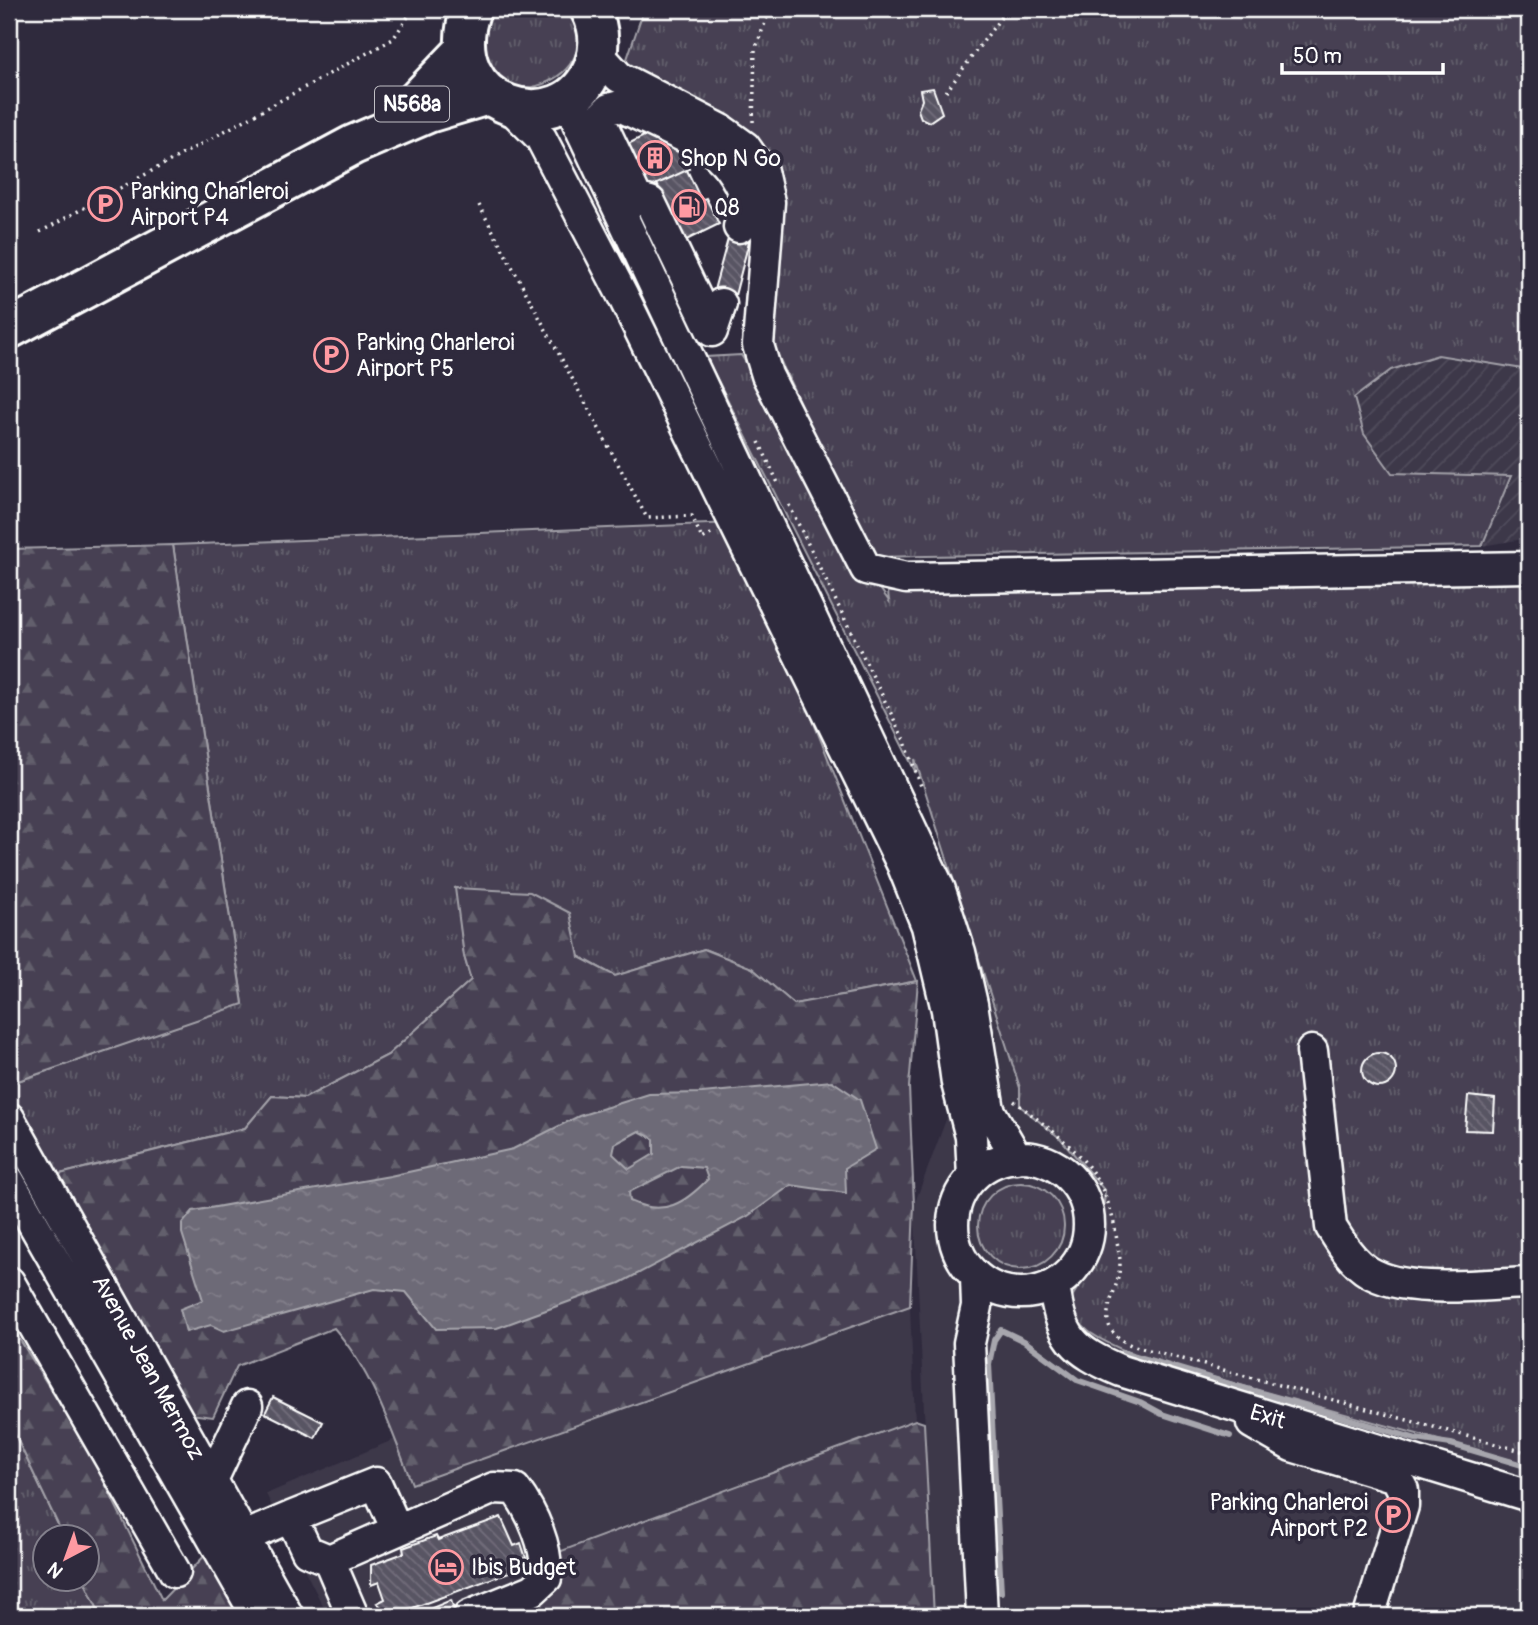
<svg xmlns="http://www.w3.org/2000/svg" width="1538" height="1625" viewBox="0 0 1538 1625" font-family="Pangolin,sans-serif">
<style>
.built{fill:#3c3749}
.industrial{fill:url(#industrial-furrows)}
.grass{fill:url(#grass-tufts);stroke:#a2a0a8;stroke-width:2}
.forest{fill:url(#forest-firs);stroke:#a2a0a8;stroke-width:2}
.water{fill:url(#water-ripples);stroke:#a7a6ad;stroke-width:2;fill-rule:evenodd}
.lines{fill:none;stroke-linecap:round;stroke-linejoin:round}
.stream{stroke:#a7a6ad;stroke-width:6}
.building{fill:url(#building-back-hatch);stroke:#fff;stroke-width:2}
.minor-casing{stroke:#fff;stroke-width:35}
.major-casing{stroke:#fff;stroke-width:44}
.path{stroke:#fff;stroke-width:3.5;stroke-dasharray:2 5;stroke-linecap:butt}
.minor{stroke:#2f2a3d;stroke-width:30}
.major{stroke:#2f2a3d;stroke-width:38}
.labels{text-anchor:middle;stroke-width:7;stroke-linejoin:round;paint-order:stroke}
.shield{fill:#2f2a3d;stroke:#c1bfc5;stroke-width:2}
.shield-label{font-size:21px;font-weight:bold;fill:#fff}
.poi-label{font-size:23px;fill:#fff;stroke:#2f2a3d;text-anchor:start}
.street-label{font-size:23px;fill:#fff;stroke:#2f2a3d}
</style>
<defs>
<pattern id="industrial-furrows" width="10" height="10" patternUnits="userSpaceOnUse" patternTransform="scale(1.75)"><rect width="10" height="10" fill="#3c3749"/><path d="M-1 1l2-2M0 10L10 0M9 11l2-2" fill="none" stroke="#504b5b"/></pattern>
<pattern id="grass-tufts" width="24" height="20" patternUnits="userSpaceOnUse" patternTransform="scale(1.75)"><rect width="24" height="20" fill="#464152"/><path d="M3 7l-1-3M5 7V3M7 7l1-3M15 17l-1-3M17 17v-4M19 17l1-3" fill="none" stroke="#625e6c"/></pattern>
<pattern id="forest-firs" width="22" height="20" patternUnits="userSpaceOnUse" patternTransform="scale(1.75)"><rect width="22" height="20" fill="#464152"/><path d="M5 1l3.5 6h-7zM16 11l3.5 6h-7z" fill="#625e6c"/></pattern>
<pattern id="water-ripples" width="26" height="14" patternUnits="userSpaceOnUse" patternTransform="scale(1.75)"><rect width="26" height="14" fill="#6d6a77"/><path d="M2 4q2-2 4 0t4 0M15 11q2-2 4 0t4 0" fill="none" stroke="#83808b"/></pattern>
<pattern id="building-back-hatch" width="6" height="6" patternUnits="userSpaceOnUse" patternTransform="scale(1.75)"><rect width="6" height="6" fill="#595564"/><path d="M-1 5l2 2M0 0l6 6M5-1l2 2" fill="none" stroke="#726e7b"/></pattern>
</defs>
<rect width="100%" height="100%" fill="#2f2a3d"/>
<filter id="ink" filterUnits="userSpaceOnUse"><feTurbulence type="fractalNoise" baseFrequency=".0143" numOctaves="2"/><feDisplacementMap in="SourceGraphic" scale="14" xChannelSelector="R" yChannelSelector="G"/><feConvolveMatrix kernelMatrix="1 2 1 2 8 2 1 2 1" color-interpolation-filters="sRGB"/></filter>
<g filter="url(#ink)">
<path class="built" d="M1529 576V1616H934L914 1205 990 1002 1004 998Z
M910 1306 915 1420 556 1552 562 1571 542 1602 544 1616H328L266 1494 395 1439 412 1483Z"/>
<path class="industrial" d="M1438 355 1529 370V538L1482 546 1510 476 1391 473 1364 434 1354 398 1391 370Z"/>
<path class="grass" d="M492 9H566C617 68 498 129 485 49 482 33 481 23 492 9Z
M644 9H1529V370L1438 355 1391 370 1354 398 1364 434 1392 473 1511 476 1482 546 870 557 771 340 781 204 625 65Z
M741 355 820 479 866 569 889 601 888 592 1529 576V1465L1136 1356C1108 1342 1075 1334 1070 1300L1099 1254 1105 1191 1061 1139 1020 1106V1088L915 759 916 773 706 357Z
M734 523 917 981 794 1004 752 968 704 949 615 976 456 888 464 956 471 980 388 1055 305 1098 272 1096 245 1128 44 1178 9 1118V1084L243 1003 173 545Z
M978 1226a43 43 0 1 1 86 0a43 43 0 1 1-86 0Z
M9 1422 64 1537 46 1538V1580H84L101 1616H51L41 1608 22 1616H9Z"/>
<path class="forest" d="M173 545 243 1004 9 1084V549Z
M455 888 530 892 570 913 579 957 615 976 704 949 752 968 794 1004 918 981 909 1087 914 1205 910 1306 412 1484C392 1431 372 1371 334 1328L237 1366 213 1417 175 1412 44 1178 245 1128 272 1096 305 1098 388 1055 471 980 464 956Z
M9 1322 90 1453 162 1600 215 1545 254 1616H101L84 1580H88V1538L64 1537 9 1422Z
M915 1420 924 1423 934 1616H544L542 1602 562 1571 556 1553Z"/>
<path class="water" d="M832 1081 860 1100 876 1149 845 1168 846 1193 791 1185 748 1216 620 1283 497 1328 436 1329 406 1292 374 1289 224 1331 211 1325 186 1332 180 1309 203 1300 182 1233V1224L193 1211 390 1176 513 1149 579 1116 649 1094 702 1093ZM639 1131 654 1139V1154L629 1169 613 1154 615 1144ZM681 1166 704 1168 708 1179C685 1203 664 1217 630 1201L629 1192Z"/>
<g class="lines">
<path class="stream" d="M1122 1352 1416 1439 1451 1444 1529 1467
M1001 1592 989 1364 994 1340 1001 1330 1024 1341 1077 1380 1140 1402 1162 1414 1230 1436"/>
</g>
<path class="building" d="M933 88 942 113 929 122 921 118 918 110 922 100 920 90Z
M654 131 676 143 689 169 643 191 622 147Z
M687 170 701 200 706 198 719 224 658 254 645 227 671 214 657 184Z
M732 224 752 230 732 307 711 301Z
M1362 1070a17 17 0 1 1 34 0a17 17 0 1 1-34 0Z
M1468 1096 1495 1099 1493 1131 1465 1130Z
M273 1397 323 1422 315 1438 265 1413Z
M501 1517 514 1546 521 1543 526 1558 520 1560V1568L391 1616 377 1603 385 1599 379 1582 371 1585V1565L404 1553 403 1548 436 1536 438 1540Z
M451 1600 454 1610 435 1616 432 1608Z"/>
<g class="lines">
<g class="minor-casing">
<path id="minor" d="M598 54 619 77 720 129 745 147 762 171 769 202 758 345 767 375 866 569 906 578 1529 567
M575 93 578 123 940 890 960 952 972 1004 989 1110 1017 1158
M509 106 541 138 623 296 902 864 927 926 947 1010 957 1083 971 1137 973 1177
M620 194 650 202 712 331 721 304
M637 199 602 125V116L609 109 620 106 712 150C731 165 742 184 748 207L739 227
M1312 1051 1331 1227C1341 1243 1352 1262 1369 1272 1407 1295 1486 1284 1529 1283
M9 1118 288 1616
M953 1225a68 68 0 1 1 136 0a68 68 0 1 1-136 0Z
M9 1181 257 1616
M976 1277 977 1306 969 1343 982 1616
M9 1282 175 1572
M1054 1285C1061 1338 1072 1350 1121 1371L1529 1496
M1252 1423 1292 1446 1396 1477 1403 1490V1506L1369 1616
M212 1480 247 1406
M244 1537 291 1517
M329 1560 494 1488 515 1489C533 1513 548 1547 546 1578L533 1590 469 1616
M353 1616 329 1560 307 1551 291 1517 376 1483 397 1530"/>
</g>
<g class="major-casing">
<path id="major" d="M471 9C436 108 564 146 594 66 601 46 600 28 590 9
M395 116 417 100 463 52
M9 329 353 145 428 113 488 95"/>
</g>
<path class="path" d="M946 92 1007 9
M753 122 755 50 770 9
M479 205 647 518 692 516 702 539 713 533
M40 232 393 39 413 9
M759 442 778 483
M789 505 905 742 921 786
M1014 1101C1069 1144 1107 1167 1117 1241 1118 1248 1120 1256 1120 1262 1120 1297 1086 1324 1131 1345L1529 1453"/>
<use href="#minor" class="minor"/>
<use href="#major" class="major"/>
</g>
</g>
<defs>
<g id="building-ring" transform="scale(1.75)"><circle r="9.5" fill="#2f2a3d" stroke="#ff9aa2" stroke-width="1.5"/><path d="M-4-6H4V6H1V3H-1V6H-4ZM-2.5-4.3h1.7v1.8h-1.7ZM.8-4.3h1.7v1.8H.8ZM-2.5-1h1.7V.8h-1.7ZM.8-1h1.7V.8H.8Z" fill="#ff9aa2"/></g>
<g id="parking-ring" transform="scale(1.75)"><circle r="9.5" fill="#2f2a3d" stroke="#ff9aa2" stroke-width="1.5"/><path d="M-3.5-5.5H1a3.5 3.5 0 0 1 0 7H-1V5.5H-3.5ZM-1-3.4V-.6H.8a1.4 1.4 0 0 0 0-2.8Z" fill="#ff9aa2"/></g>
<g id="fuel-ring" transform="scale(1.75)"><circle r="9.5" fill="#2f2a3d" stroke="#ff9aa2" stroke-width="1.5"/><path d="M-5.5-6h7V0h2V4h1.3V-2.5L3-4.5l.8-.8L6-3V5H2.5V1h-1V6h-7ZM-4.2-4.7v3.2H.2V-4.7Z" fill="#ff9aa2"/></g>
<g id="hotel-ring" transform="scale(1.75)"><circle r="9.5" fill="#2f2a3d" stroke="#ff9aa2" stroke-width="1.5"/><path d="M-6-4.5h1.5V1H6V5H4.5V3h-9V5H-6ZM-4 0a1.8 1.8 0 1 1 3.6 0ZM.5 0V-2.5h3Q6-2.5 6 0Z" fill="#ff9aa2"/></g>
</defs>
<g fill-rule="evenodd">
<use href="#building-ring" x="655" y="158"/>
<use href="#parking-ring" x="105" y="204"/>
<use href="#fuel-ring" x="689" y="207"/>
<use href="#parking-ring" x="331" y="355"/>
<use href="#parking-ring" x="1393" y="1515"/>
<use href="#hotel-ring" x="446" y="1567"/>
</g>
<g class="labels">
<rect class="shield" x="375" y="86.5" width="74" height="35" rx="5"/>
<g class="shield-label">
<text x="412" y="111">N568a</text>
</g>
<g class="poi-label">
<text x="680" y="166">Shop N Go</text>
<text x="130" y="199">Parking Charleroi<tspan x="130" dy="26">Airport P4</tspan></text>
<text x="714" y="215">Q8</text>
<text x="356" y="350">Parking Charleroi<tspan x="356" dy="26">Airport P5</tspan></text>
<text x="1368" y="1510" text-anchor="end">Parking Charleroi<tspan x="1368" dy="26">Airport P2</tspan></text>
<text x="471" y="1575">Ibis Budget</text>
</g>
<g class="street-label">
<text transform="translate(149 1367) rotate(61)" y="8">Avenue Jean Mermoz</text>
<text transform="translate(1268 1416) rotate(17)" y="8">Exit</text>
</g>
</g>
<rect width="1538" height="1625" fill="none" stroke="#2f2a3d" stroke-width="35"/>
<rect x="18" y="18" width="1503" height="1590" fill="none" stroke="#fff" stroke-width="2.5" filter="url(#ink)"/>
<g transform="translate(66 1558) rotate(221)"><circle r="33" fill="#2f2a3d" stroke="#827f8b" stroke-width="2"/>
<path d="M0-5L12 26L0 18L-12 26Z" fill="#ff9aa2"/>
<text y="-10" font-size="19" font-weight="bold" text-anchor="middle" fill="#ffffff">N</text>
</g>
<path d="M1282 63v10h161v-10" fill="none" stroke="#ffffff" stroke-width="3.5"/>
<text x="1293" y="63" font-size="21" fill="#ffffff" stroke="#2f2a3d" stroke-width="5" paint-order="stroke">50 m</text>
</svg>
